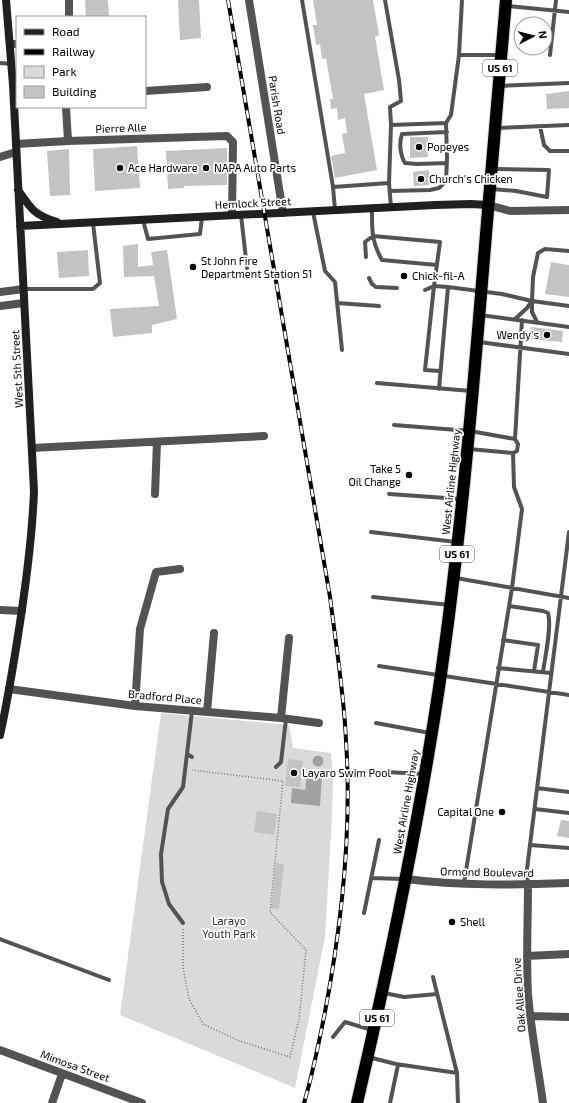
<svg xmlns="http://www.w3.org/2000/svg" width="569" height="1103" viewBox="0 0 569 1103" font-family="'Exo 2',sans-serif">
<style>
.green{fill:#dadada}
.water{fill:#a1a1a1}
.building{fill:#c3c3c3}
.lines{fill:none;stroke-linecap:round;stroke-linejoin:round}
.highway-casing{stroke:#dbdbdb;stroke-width:14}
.path{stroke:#757575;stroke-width:1.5;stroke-dasharray:1 2;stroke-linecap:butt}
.lane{stroke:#535353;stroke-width:4}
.street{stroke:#535353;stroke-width:8}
.secondary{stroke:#202020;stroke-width:8}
.highway{stroke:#000;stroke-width:12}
.rail-casing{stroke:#000;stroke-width:4}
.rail{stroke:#fff;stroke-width:2.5;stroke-dasharray:8;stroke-linecap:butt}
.poi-dot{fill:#000;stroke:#fff;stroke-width:1.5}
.labels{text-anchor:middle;stroke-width:3.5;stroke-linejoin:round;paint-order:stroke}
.shield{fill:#fff;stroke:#4c4c4c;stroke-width:1}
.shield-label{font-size:10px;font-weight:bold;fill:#000}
.street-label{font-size:11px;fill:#000;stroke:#fff}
.poi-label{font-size:11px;fill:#000;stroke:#fff;text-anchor:start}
.park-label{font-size:11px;fill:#313131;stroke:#fff}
</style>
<rect width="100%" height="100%" fill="#fff"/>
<path class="green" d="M161 713 289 725 293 748 331 753 333 778 332 817 325 937 295 1088 120 1015Z"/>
<path class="water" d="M312.5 761a5.5 5.5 0 1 1 11 0a5.5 5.5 0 1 1-11 0Z
M307 775 322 776 320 806 291 803 292 788 305 790Z"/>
<path class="building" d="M85 0H108L109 17H86Z
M178 0H199L201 38 180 40Z
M313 0H373L379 35 375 37 384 90 364 94 377 170 335 178 331 156 345 153 342 134 347 133 345 118 338 120 337 108 331 109 330 99H333L326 58 322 59 320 44 316 45 313 25H317Z
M569 91V108L547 109 546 94Z
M410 137H428V157L410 158Z
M137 146 140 188 95 191 93 149Z
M227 148V185L184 186V188L168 189 166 151Z
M69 149 70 195 50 196 47 151Z
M429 170V185L414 186 413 172Z
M138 244V267L153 265 151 252 167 250 177 319 152 325V333L113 337 110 309 159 306 154 276 124 277 123 246Z
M88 250 89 276 59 278 57 252Z
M551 262 569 265V297L545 294Z
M531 327 563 331 562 342 530 339Z
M288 759 303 761 300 787 285 786Z
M257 811 277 814 274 835 254 832Z
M561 820 569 821V838L557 836Z
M276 863 284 864 279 909 271 908Z"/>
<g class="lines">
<g class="highway-casing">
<path id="highway" d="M357 1103C390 961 420 818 441 674 462 528 474 381 486 234 492 156 500 78 506 0"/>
</g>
<path class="path" d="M183 929V967L189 999 203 1024 237 1040 290 1057 299 1019 306 950 270 912 283 781 192 770"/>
<path class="lane" d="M302 0 333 187 335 210
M385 0 399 80 401 101 390 107 391 125
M508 6 569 12
M459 55H501
M550 55 556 0
M0 63 12 64
M499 86 569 83
M540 126 544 145 550 151H569
M497 128 569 125
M447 163 417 164 405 163C400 155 399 143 402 134L447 132
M389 183 391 207
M333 187 389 183 391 125 446 123 451 115 459 55 462 0
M491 189 516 191 547 197 549 170 494 169
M390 191 430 190 439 188 446 181 447 158 446 123
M372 208C372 229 371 241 382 260L437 265
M313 212 325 271 335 282 342 350
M241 215 247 268
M143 220 148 239 200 234 202 217
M569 251 545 249 538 253 533 277 532 301 569 306
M366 257 365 242 373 236 440 242 434 286 448 287
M369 278 372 284 376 287 397 288
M434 286 425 370 440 371
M24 289H93L100 283 93 223
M425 290 434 286
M532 301V312L537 322
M337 303 379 306
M480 315 569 327
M515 319 527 308 532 301
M479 342 569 354
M377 383 471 391
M439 389 448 287 502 294 532 301
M394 425 470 431 515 439 518 444 517 451 513 453 469 449
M515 439 522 320
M389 494 460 499
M371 532 456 542
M456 578 569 598
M373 597 450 605
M509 606 543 611 548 613C552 627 545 657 543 672
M503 640 538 645 534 671
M379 666 569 695
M498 668 551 673
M192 711 187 754 192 757
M376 723 430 733
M276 767 281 762 286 719
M385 772 425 774
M537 788 569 792
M535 809 569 813
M530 845 569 848
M371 878 403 879
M464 883 512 588 522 509 514 487 513 453
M528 884 527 869 569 532
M364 913 379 840
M183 923 169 904 162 882 161 854 168 809 183 787 187 754
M0 939 109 980
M433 977 457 1073 458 1103
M384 993 404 997 437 994
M333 1037 345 1022 372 1030
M368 1057 396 1064 457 1073
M390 1103 398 1065"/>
<path class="street" d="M69 0V17
M249 0 283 213
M10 44H17
M145 91 207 87
M66 107 68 141
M16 144 68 141 227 136 233 142 232 215
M0 157 16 152
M488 205 510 211 569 210
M0 292 24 289
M0 306 24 303
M32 448 264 436
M155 494 157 442
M0 610 22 611
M9 689 135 706 281 718 319 723
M135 706 140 629 156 572 180 569
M207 712 214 633
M281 718 289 638
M406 879C460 886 515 885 569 883
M528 885C528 921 526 958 528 994 531 1031 538 1067 543 1103
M527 956 569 954
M530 1016 569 1017
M0 1050 142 1103
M52 1103 62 1074"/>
<path class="secondary" d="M18 190C31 209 34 215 57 222
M20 226 435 205 471 204 488 205
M0 735C7 704 12 673 17 642 25 592 32 542 34 491L13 85 6 0"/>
<use href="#highway" class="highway"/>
<g class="rail-casing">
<path id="rail" d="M228 0 330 597C336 645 344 693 346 741 352 832 342 923 325 1012 319 1042 313 1073 304 1103"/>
</g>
<use href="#rail" class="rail"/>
</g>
<g class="poi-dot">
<circle cx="419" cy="147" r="4"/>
<circle cx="120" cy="168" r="4"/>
<circle cx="206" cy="168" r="4"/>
<circle cx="421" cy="179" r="4"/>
<circle cx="193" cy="267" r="4"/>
<circle cx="404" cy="276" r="4"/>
<circle cx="547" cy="335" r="4"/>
<circle cx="409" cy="475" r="4"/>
<circle cx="294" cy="773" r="4"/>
<circle cx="502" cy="812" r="4"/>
<circle cx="452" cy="922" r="4"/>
</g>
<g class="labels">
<g class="shield">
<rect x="483" y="60" width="34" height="16" rx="3"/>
<rect x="440" y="546" width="34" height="16" rx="3"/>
<rect x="360" y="1010" width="34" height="16" rx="3"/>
</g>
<g class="shield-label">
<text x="500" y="72">US 61</text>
<text x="457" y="558">US 61</text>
<text x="377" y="1022">US 61</text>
</g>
<g class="street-label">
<text transform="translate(277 105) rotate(81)" y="4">Parish Road</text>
<text transform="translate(121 128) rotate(-2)" y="4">Pierre Alle</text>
<text transform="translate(253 203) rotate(-3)" y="4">Hemlock Street</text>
<text transform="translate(17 369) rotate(-93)" y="4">West 5th Street</text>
<text transform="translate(451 482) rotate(-84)" y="4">West Airline Highway</text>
<text transform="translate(165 697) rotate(5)" y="4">Bradford Place</text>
<text transform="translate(406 802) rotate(-80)" y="4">West Airline Highway</text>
<text transform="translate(487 872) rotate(1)" y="4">Ormond Boulevard</text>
<text transform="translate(519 995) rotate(-94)" y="4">Oak Allee Drive</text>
<text transform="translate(75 1066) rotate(20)" y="4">Mimosa Street</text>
</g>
<g class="poi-label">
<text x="427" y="151">Popeyes</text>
<text x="128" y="172">Ace Hardware</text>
<text x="214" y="172">NAPA Auto Parts</text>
<text x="429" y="183">Church's Chicken</text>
<text x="201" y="265">St John Fire<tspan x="201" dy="13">Department Station 51</tspan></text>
<text x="412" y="280">Chick-fil-A</text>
<text x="539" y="339" text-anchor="end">Wendy's</text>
<text x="401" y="473" text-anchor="end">Take 5<tspan x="401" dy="13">Oil Change</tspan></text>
<text x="302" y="777">Layaro Swim Pool</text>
<text x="494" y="816" text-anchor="end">Capital One</text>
<text x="460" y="926">Shell</text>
</g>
<g class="park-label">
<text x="229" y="925">Larayo<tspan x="229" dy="13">Youth Park</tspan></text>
</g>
</g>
<rect x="16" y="16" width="130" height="92" fill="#ffffff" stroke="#999999"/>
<rect x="24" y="29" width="20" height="6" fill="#202020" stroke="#999999"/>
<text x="52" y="36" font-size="12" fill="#000000">Road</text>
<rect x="24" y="49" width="20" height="6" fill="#000000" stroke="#999999"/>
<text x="52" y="56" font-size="12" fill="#000000">Railway</text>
<rect x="24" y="66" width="20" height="12" fill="#dadada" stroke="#999999"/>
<text x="52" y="76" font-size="12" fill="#000000">Park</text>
<rect x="24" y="86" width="20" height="12" fill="#c3c3c3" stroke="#999999"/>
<text x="52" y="96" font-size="12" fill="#000000">Building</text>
<g transform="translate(533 36) rotate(83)"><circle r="19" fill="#ffffff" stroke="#999999"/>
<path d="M0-3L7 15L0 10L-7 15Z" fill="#000000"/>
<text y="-6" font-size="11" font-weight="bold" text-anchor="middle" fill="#000000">N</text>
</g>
</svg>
